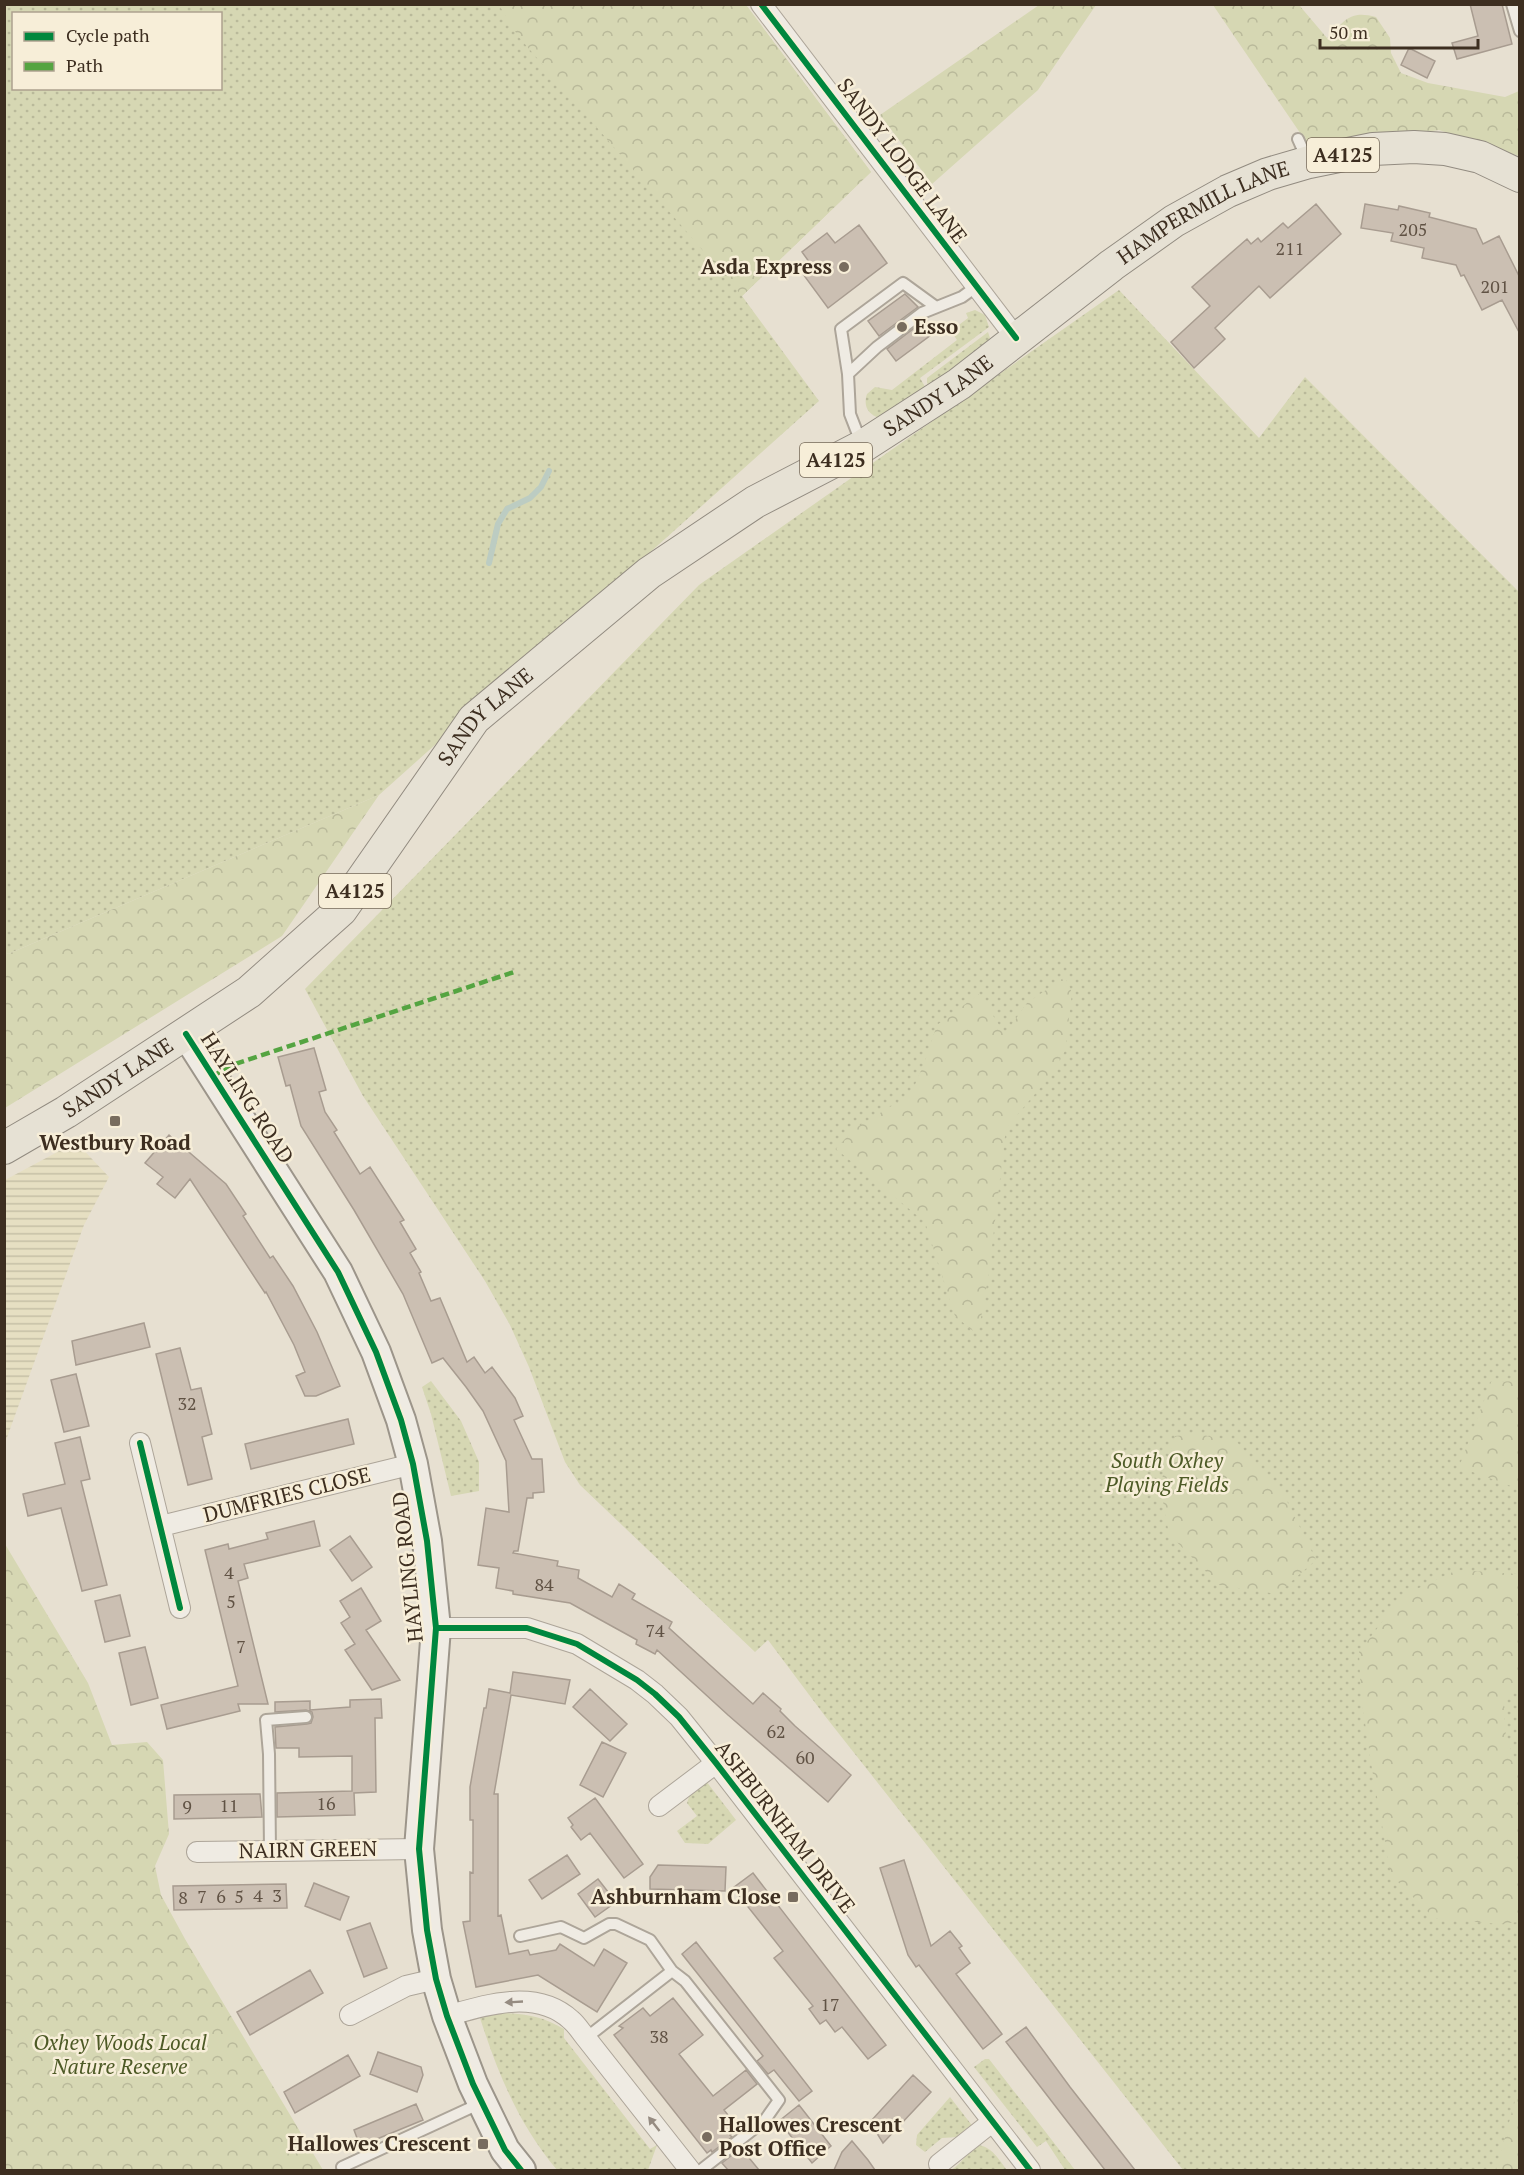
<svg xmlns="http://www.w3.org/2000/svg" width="1524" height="2175" viewBox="0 0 1524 2175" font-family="'PT Serif',serif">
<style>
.farmland{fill:url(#farmland-rules)}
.grass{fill:url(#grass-dots);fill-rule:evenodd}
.forest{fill:url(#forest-crowns)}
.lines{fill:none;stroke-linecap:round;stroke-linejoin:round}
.stream{stroke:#bcccc2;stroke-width:6}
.building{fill:#cbbfb2;stroke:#a89c90;stroke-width:1.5}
.lane-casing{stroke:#ada599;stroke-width:14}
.street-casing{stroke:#ada599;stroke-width:22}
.secondary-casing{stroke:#9c958a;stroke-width:32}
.primary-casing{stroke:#928b80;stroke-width:34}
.lane{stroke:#efebe3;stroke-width:10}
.street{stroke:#efebe3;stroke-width:20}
.secondary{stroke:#efebe3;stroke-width:28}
.primary{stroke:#e6e1d4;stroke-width:32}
.quiet{stroke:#54a441;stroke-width:4.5;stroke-dasharray:9 4.5;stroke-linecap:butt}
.cycleway-casing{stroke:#f7eed8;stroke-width:10}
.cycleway{stroke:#00873e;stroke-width:6}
.oneway{fill:#968c82}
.poi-dot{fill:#786c5e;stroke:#f7eed8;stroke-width:2}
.labels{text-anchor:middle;stroke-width:5;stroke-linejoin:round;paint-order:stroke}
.number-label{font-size:18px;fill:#605244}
.shield{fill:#f7eed8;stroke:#756857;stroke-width:1.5}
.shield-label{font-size:20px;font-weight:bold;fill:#3d2e20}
.street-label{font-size:21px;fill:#3d2e20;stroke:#f7eed8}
.poi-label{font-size:21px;font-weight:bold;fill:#3d2e20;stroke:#f7eed8;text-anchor:end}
.park-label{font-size:21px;font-style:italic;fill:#4d5a26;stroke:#f7eed8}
</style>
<defs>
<pattern id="farmland-rules" width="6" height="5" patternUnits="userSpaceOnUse" patternTransform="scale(1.5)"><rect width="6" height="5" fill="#e6dfc2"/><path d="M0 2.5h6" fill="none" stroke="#c6c0a6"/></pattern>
<pattern id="grass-dots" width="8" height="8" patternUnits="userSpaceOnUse" patternTransform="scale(1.5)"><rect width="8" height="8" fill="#d6d7b3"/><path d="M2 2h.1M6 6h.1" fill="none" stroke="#b9b99a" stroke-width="1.8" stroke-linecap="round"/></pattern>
<pattern id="forest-crowns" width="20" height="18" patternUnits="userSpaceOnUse" patternTransform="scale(1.5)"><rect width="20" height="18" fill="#d6d7b3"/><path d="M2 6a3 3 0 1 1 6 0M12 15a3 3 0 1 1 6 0" fill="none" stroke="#b9b99a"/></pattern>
</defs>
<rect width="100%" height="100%" fill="#e7e0d1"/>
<path class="farmland" d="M76 1142 109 1177 84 1225 5 1443V1180Z"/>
<path class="grass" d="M5 5H746L871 172 742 296 819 401 379 795 8 954 5 952ZM14 14H220V88H14Z
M1119 290 1259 438 1305 377 1519 592V2170H1183L825 1716 768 1640 755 1652 580 1485 565 1462 529 1367 510 1325 485 1281 363 1096 305 989 699 585Z
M975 310 985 315 989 327 920 378 927 390 879 418C868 414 863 406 867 394L875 387 892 390 957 340 951 331 968 318 966 313Z
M988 332 990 338 987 344 930 388 927 383V378Z
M431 1381 461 1421 479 1462V1491L451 1496 431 1414 422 1387Z
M706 1781 736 1820 708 1844 685 1843 677 1831 697 1816 687 1803 690 1794Z
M498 2013C524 2013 542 2016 564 2029V2038L650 2149 657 2145 648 2170H557C519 2125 498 2074 480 2018Z
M985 2059H989L1075 2170H1065L1046 2141 1037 2147 974 2067Z
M950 2097 974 2128 958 2137 942 2138 925 2152 916 2145 917 2135Z
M977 2145C992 2146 999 2160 1007 2170H951C963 2163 966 2153 977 2145Z"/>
<path class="forest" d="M499 5H746L871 172 742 296 518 36Z
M1039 5H1096L1038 90 932 184 880 115Z
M1213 5H1299L1327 38C1345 21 1349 10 1376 17L1390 38 1391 53 1401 73 1428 83 1505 97 1519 91V156L1439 130 1311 149Z
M379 795 282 936 5 1108V952L8 954Z
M1065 977 1072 993 1065 1051 1046 1081 1006 1128 989 1272 978 1335 955 1316 925 1222 836 1149 854 1129 911 1094 925 1061 937 1025 979 994 1005 1034 1027 1003Z
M1519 1381H1520L1519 1489 1459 1467 1491 1382Z
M1198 1434 1237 1442 1286 1499 1316 1560 1277 1594 1219 1585 1169 1534 1160 1485 1175 1436Z
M5 1544 88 1683 112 1745 147 1742 163 1760 169 1834 155 1866 161 1895 185 1939 323 2170H5Z
M1457 1570 1519 1574V1686L1503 1698 1506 1738 1519 1769V1922L1498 1924 1434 1918 1391 1875 1372 1769 1361 1696 1359 1652 1402 1596Z
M1519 2086V2170H1496Z"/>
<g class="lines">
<path class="stream" d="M489 563 498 524 507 509 530 498 541 487 549 471"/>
</g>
<path class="building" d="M1470 4H1502L1512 44 1457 59 1452 43 1478 36Z
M1409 48 1435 61 1427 78 1401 65Z
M1316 204 1341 234 1270 298 1259 286 1215 328 1225 339 1194 368 1171 342 1210 306 1192 287 1247 239 1251 244 1258 238 1261 242 1283 223 1288 228Z
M1365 204 1398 210 1399 206 1430 213 1429 217 1476 229 1483 244 1499 236 1520 278V334L1502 300 1482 310 1464 275 1461 276 1456 265 1422 258 1424 248 1391 241 1393 233 1361 228Z
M859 225 887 263 828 308 800 270 810 263 802 252 827 233 835 243Z
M905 294 918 307 879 336 868 321Z
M926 319 935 332 896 361 887 349Z
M314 1048 326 1090 319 1092 325 1112 337 1130 334 1132 360 1174 370 1167 404 1220 400 1222 416 1249 410 1253 421 1272 419 1273 431 1301 440 1298 467 1362 474 1357 485 1373 492 1367 515 1398 523 1416 514 1420 532 1459H542L544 1492 533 1493V1498H527L518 1551H514L513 1553 558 1561 557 1566 579 1570 578 1578 612 1597 619 1584 635 1594 632 1599 672 1622 669 1628 753 1704 763 1693 781 1709 780 1711 795 1726 851 1775 828 1802 728 1715 657 1650 655 1654 636 1644 637 1640 570 1603 513 1594V1591L496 1588 499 1568 478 1565 486 1508 509 1512 506 1461 483 1411 466 1387 443 1358 432 1363 403 1294 354 1210 301 1126 290 1085 286 1086 278 1057Z
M169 1135 226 1184 246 1214 243 1216 270 1258 273 1256 293 1286 317 1332 340 1386 316 1396H305L296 1376 305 1372 294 1345 266 1292 265 1293 190 1179 175 1198 157 1184 163 1177 145 1163Z
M144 1323 150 1347 76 1365 72 1341Z
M180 1348 191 1390 201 1388 212 1434 202 1437 212 1479 188 1485 156 1354Z
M76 1374 89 1426 64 1432 51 1380Z
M348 1419 354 1444 251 1469 245 1444Z
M80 1437 90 1479 81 1481 107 1585 82 1591 61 1508 28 1516 23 1494 65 1484 55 1443Z
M314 1521 320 1546 244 1564 248 1578 238 1581 268 1704H238L240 1711 167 1729 161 1705 238 1686 205 1550 228 1544 229 1549 268 1539 266 1533Z
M350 1536 372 1567 352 1581 330 1550Z
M361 1588 381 1621 366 1630 400 1680 372 1690 345 1650 355 1644 341 1623 350 1617 340 1601Z
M120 1595 130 1636 105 1642 95 1601Z
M145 1647 158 1698 131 1705 119 1653Z
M513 1672 570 1680 565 1704 511 1695 494 1794H498V1916L501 1915 509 1954 528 1950 530 1955 556 1950 560 1944 594 1966 604 1949 627 1963 597 2012 538 1975 476 1987 463 1922 470 1921V1872L473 1873V1820H470V1787L484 1708H486L489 1689 510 1693Z
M590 1689 627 1724 610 1741 573 1707Z
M381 1699 382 1718H375L376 1792 354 1793 355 1815 277 1817V1793L352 1791V1756L299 1757V1748H276L275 1727 307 1724 311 1723 313 1717 312 1712 306 1710 275 1712V1702L310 1701V1710L350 1707V1700Z
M602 1742 626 1753 603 1797 580 1785Z
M260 1794 262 1817 174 1819V1795Z
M595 1798 643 1864 624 1878 590 1833 581 1840 571 1827 573 1825 568 1818Z
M567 1855 580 1874 542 1899 529 1880Z
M904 1860 931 1946 950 1931 962 1946 959 1948 970 1963 956 1974 1002 2034 983 2049 919 1965 916 1967 908 1955 880 1868Z
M658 1865 726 1867 725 1891 650 1889V1877Z
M753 1873 886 2045 868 2059 842 2027 835 2032 826 2020 820 2024 809 2009 813 2006 774 1958 783 1951 733 1888Z
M598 1879 616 1902 595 1917 578 1894Z
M314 1883 349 1897 340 1920 305 1906Z
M286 1884 287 1908 174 1910 173 1886Z
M370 1923 387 1968 364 1977 347 1931Z
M696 1942 812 2091 799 2101 774 2070 768 2074 757 2061 763 2056 682 1954Z
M310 1970 323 1993 250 2035 237 2012Z
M673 1998 703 2035 679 2054 713 2096 746 2070 757 2084 724 2110 738 2128 730 2135 732 2137 712 2152 711 2150 707 2153 614 2035 623 2028 619 2026 643 2008 650 2016Z
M1026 2027 1070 2087 1135 2170H1105L1063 2116 1006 2042Z
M378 2052 421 2067 423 2075 417 2092 370 2074Z
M348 2055 360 2076 295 2113 284 2092Z
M913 2075 931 2092 883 2143 870 2122Z
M416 2104 423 2120 360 2146 354 2130Z
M799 2105 831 2146 812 2163 779 2121Z
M852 2141 868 2160 875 2170H834L842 2152Z
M741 2148 759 2170H728L722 2163Z"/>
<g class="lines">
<g class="lane-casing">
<path id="lane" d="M1512 4 1520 31
M1298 139 1307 159
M848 374 841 329 903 283 936 307
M862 445 850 414 848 374 877 347 922 313 962 297 977 286
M270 1850 269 1754 266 1720 306 1717
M520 1936 561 1927 584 1938 609 1924H616L650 1940 672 1971
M586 2038 672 1971 685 1981 779 2100 765 2120 701 2170
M342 2167 481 2103"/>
</g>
<g class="street-casing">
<path id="street" d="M761 4 1016 338
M140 1443 180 1608
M161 1526 413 1464
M436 1628H527L577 1644 637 1680 655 1694 679 1717 716 1763 1030 2170
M659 1806 716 1763
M197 1852 419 1849
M350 2015 406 1986 436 1979
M447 2016C486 2005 536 1988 571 2020 577 2025 581 2032 586 2038L690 2170
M939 2164 992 2122"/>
</g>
<g class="secondary-casing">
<path id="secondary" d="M186 1034 338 1272 376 1352 401 1420 413 1464 427 1541 436 1628 419 1849 427 1930 436 1979 447 2016 473 2084 505 2150 521 2170"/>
</g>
<g class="primary-casing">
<g id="primary">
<path id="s1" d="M4 1148 66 1112 249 992 341 910 474 719 649 573 755 502 863 446 959 384 1112 265 1174 221 1228 191 1268 174 1309 162 1373 149 1414 147 1445 149 1480 157 1520 176"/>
</g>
</g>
<use href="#lane" class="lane"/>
<use href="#street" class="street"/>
<use href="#secondary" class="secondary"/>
<use href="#primary" class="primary"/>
<path class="quiet" d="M212 1077 229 1066 514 972"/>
<g class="cycleway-casing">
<path id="cycleway" d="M761 4 1016 338
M186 1034 338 1272 376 1352 401 1420 413 1464 427 1541 436 1628 419 1849 427 1930 436 1979 447 2016 473 2084 505 2150 521 2170
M140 1443 180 1608
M436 1628H527L577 1644 637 1680 655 1694 679 1717 716 1763 1030 2170"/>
</g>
<use href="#cycleway" class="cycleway"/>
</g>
<defs><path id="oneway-solid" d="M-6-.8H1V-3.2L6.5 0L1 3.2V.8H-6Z" transform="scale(1.5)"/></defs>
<g class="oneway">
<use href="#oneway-solid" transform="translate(514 2002) rotate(177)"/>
<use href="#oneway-solid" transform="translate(654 2124) rotate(-128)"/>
</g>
<g class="poi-dot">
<circle cx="844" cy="267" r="6"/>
<circle cx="902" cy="327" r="6"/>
<rect x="109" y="1115" width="12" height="12" rx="3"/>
<rect x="787" y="1891" width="12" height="12" rx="3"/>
<circle cx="707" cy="2137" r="6"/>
<rect x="477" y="2138" width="12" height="12" rx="3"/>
</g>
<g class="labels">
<g class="number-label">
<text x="1413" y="236">205</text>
<text x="1290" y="255">211</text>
<text x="1495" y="293">201</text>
<text x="187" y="1410">32</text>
<text x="229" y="1579">4</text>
<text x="544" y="1591">84</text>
<text x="231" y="1608">5</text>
<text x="655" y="1637">74</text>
<text x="241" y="1653">7</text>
<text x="776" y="1738">62</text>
<text x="805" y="1764">60</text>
<text x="326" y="1810">16</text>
<text x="229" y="1812">11</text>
<text x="187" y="1813">9</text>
<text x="258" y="1902">4</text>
<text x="277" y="1902">3</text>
<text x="202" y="1903">7</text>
<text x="221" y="1903">6</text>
<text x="239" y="1903">5</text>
<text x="183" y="1904">8</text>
<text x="830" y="2011">17</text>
<text x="659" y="2043">38</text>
</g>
<g class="shield">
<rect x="1307" y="138" width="72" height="34" rx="4.5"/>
<rect x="800" y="443" width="72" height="34" rx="4.5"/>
<rect x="319" y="874" width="72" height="34" rx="4.5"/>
</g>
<g class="shield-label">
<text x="1343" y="162">A4125</text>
<text x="836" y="467">A4125</text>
<text x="355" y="898">A4125</text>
</g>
<g class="street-label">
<text transform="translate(902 161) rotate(53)" y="7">SANDY LODGE LANE</text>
<text dy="7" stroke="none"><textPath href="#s1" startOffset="1538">HAMPERMILL LANE</textPath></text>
<text dy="7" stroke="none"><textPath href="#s1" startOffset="1214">SANDY LANE</textPath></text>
<text dy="7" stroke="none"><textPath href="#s1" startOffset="656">SANDY LANE</textPath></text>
<text dy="7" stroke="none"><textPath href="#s1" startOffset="134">SANDY LANE</textPath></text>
<text transform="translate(247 1098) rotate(57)" y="7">HAYLING ROAD</text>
<text transform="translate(287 1495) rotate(-14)" y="7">DUMFRIES CLOSE</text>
<text transform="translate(408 1567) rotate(-96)" y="7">HAYLING ROAD</text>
<text transform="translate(785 1827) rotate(52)" y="7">ASHBURNHAM DRIVE</text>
<text transform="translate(308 1850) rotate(-1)" y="7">NAIRN GREEN</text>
</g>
<g class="poi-label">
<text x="832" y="274">Asda Express</text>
<text x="914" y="334" text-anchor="start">Esso</text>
<text x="115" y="1150" text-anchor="middle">Westbury Road</text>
<text x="781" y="1904">Ashburnham Close</text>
<text x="719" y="2132" text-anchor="start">Hallowes Crescent<tspan x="719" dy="24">Post Office</tspan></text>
<text x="471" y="2151">Hallowes Crescent</text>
</g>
<g class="park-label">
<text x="1167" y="1468">South Oxhey<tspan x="1167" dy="24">Playing Fields</tspan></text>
<text x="120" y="2050">Oxhey Woods Local<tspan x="120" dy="24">Nature Reserve</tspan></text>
</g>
</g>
<rect width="1524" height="2175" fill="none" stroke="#3d2e20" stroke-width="12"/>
<rect x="12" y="12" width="210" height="78" fill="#f7eed8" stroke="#ada18e" stroke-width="1.5"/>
<rect x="24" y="32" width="30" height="9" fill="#00873e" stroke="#ada18e" stroke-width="1.5"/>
<text x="66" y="42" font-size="18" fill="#3d2e20">Cycle path</text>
<rect x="24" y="62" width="30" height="9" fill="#54a441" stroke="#ada18e" stroke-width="1.5"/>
<text x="66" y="72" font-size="18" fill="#3d2e20">Path</text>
<path d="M1320 39v9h158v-9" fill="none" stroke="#3d2e20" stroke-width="3"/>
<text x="1329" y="39" font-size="18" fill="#3d2e20" stroke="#f7eed8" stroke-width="4.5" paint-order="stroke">50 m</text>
</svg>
